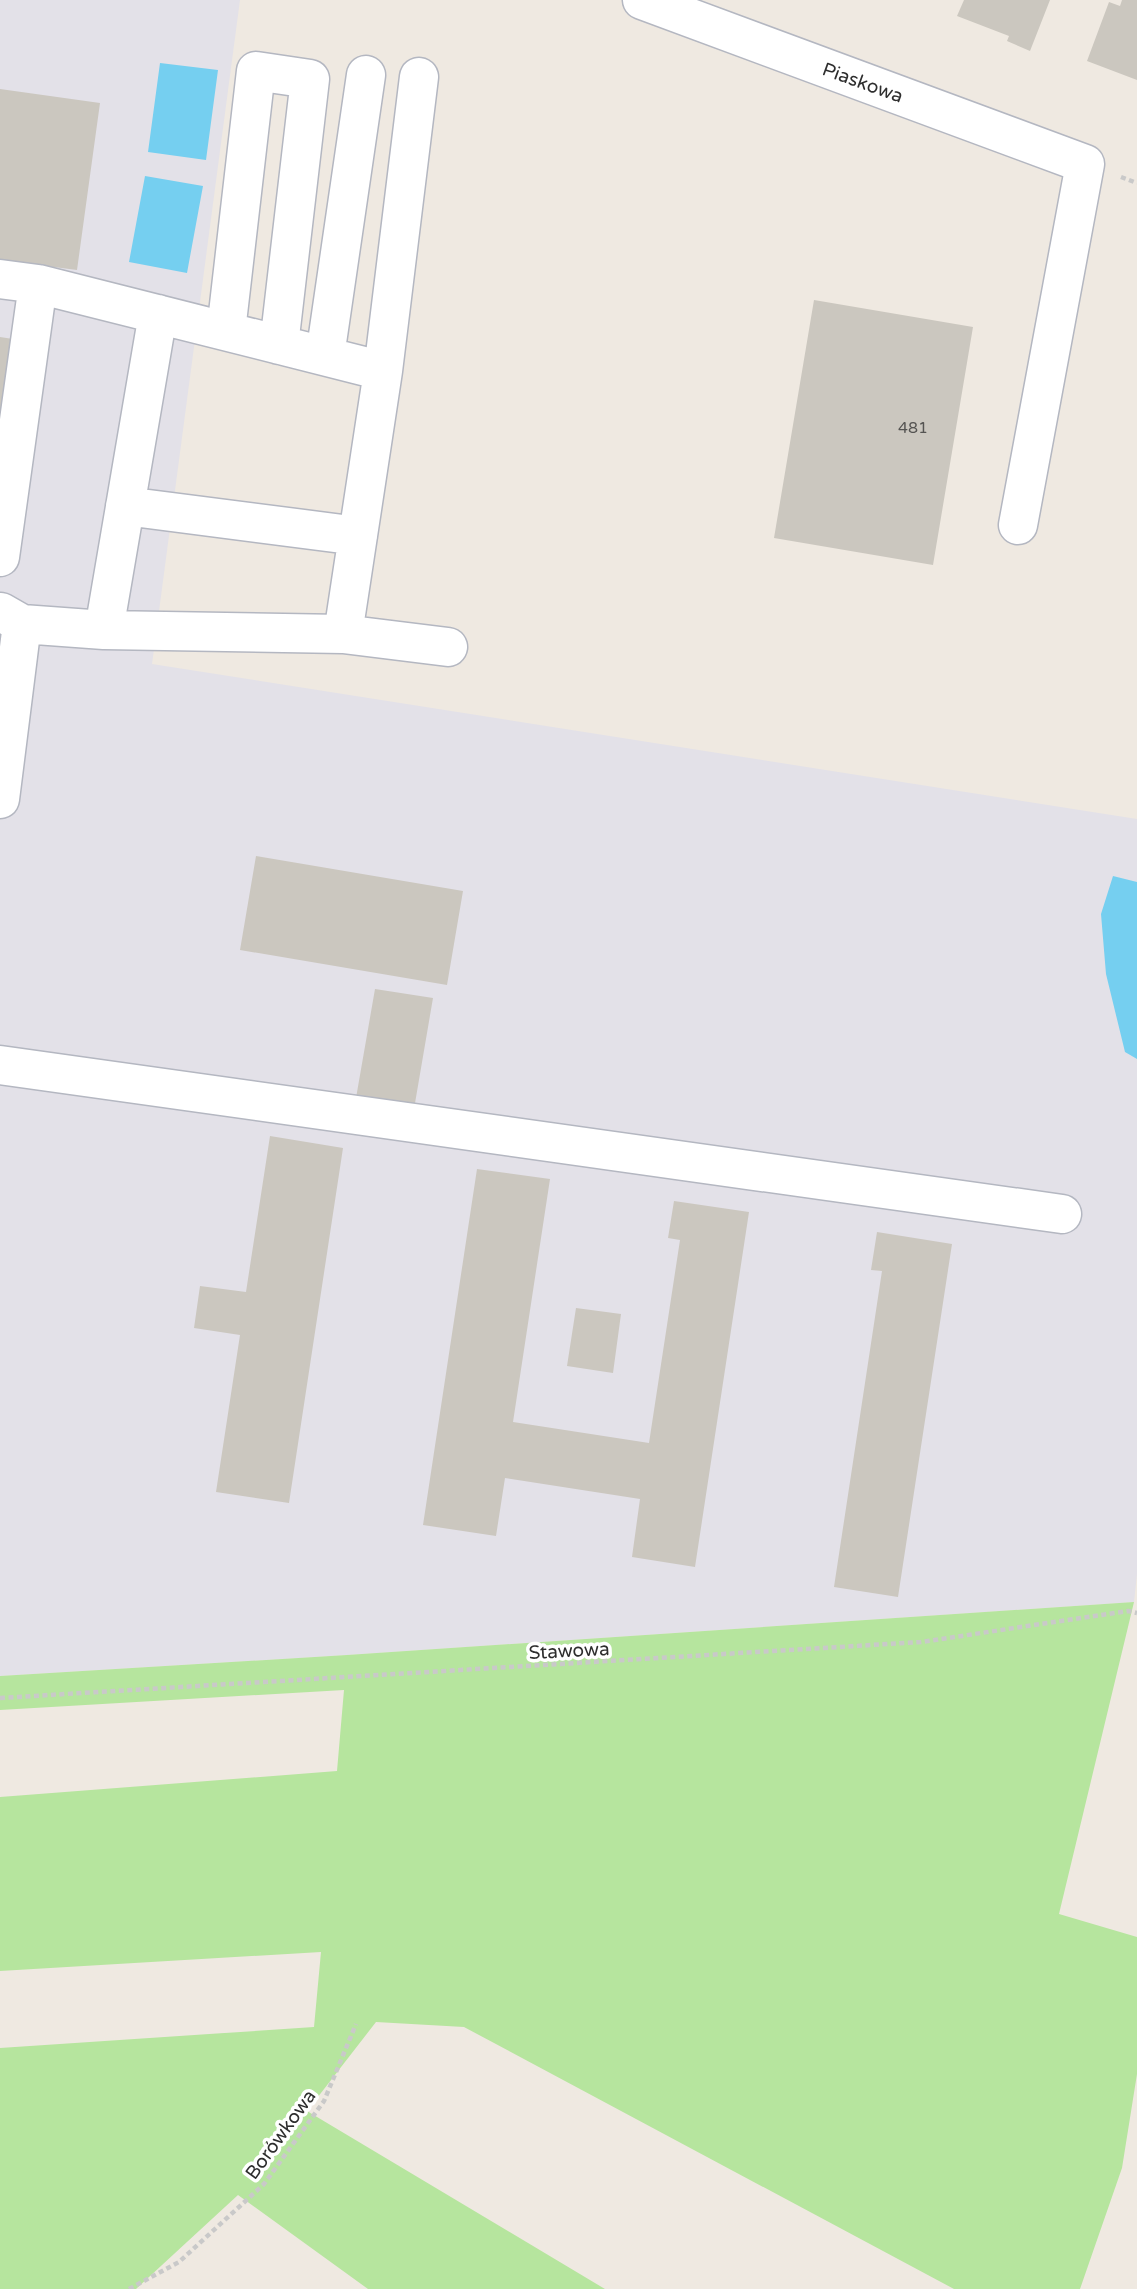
<svg xmlns="http://www.w3.org/2000/svg" width="1137" height="2289" viewBox="0 0 1137 2289" font-family="'Varela Round',sans-serif">
<style>
.industrial{fill:#e3e1e8}
.green{fill:#b6e59e}
.water{fill:#75cff0}
.building{fill:#cbc7bf}
.lines{fill:none;stroke-linecap:round;stroke-linejoin:round}
.minor-casing{stroke:#b4b7c1;stroke-width:41}
.path{stroke:#c9c9c9;stroke-width:4.5;stroke-dasharray:5 3.5;stroke-linecap:butt}
.minor{stroke:#fff;stroke-width:38}
.labels{text-anchor:middle;stroke-width:7;stroke-linejoin:round;paint-order:stroke}
.number-label{font-size:16px;fill:#555452}
.street-label{font-size:19px;fill:#2e2e2e;stroke:#fff}
</style>
<rect width="100%" height="100%" fill="#efe9e1"/>
<path class="industrial" d="M0 0H240L152 664 1137 819V1574L1134 1602 347 1655 0 1676Z"/>
<path class="green" d="M1134 1602 1059 1914 1137 1937V2074L1122 2168 1080 2289H954L464 2027 376 2022 307 2111 605 2289H368L238 2195 136 2289H0V2048L314 2027 321 1952 0 1971V1797L337 1771 344 1690 0 1710V1676L347 1655Z"/>
<path class="water" d="M160 63 218 70 206 160 148 152Z
M145 176 203 186 187 273 129 262Z
M1113 876 1137 882V1059L1125 1052 1106 974 1101 914Z"/>
<path class="building" d="M964 0H1050L1030 51 1007 41 1009 36 957 16Z
M1122 0H1137V80L1087 61 1109 2 1120 6Z
M0 89 100 103 77 270 0 260Z
M814 300 973 327 933 565 774 538Z
M0 337 13 339 1 409H0Z
M256 856 463 891 447 985 240 950Z
M375 989 433 998 414 1109 356 1098Z
M270 1136 343 1148 289 1503 216 1492 240 1335 194 1328 200 1286 246 1292Z
M477 1169 550 1179 513 1422 649 1443 680 1240 668 1238 674 1201 749 1212 695 1567 632 1557 640 1499 505 1478 496 1536 423 1525Z
M877 1232 952 1244 898 1597 834 1587 882 1271 871 1270Z
M576 1308 621 1314 613 1373 567 1366Z"/>
<g class="lines">
<g class="minor-casing">
<path id="minor" d="M642 0 1085 164 1018 525
M0 279 38 284 383 371 343 634 448 647
M226 331 256 71 310 79 279 345
M325 356 366 75
M383 371 419 77
M125 506 358 536
M0 557 38 284
M22 624 104 630 158 314
M104 630 343 634
M0 799 22 624 1 612
M0 1065 1062 1214"/>
</g>
<path class="path" d="M1121 177 1137 183
M0 1698 921 1642 1128 1611 1137 1613
M129 2289 179 2262 264 2184 324 2101 356 2024"/>
<use href="#minor" class="minor"/>
</g>
<g class="labels">
<g class="number-label">
<text x="913" y="433">481</text>
</g>
<g class="street-label">
<text transform="translate(863 82) rotate(20)" y="7">Piaskowa</text>
<text transform="translate(569 1650) rotate(-3)" y="7">Stawowa</text>
<text transform="translate(280 2134) rotate(-54)" y="7">Borówkowa</text>
</g>
</g>
</svg>
